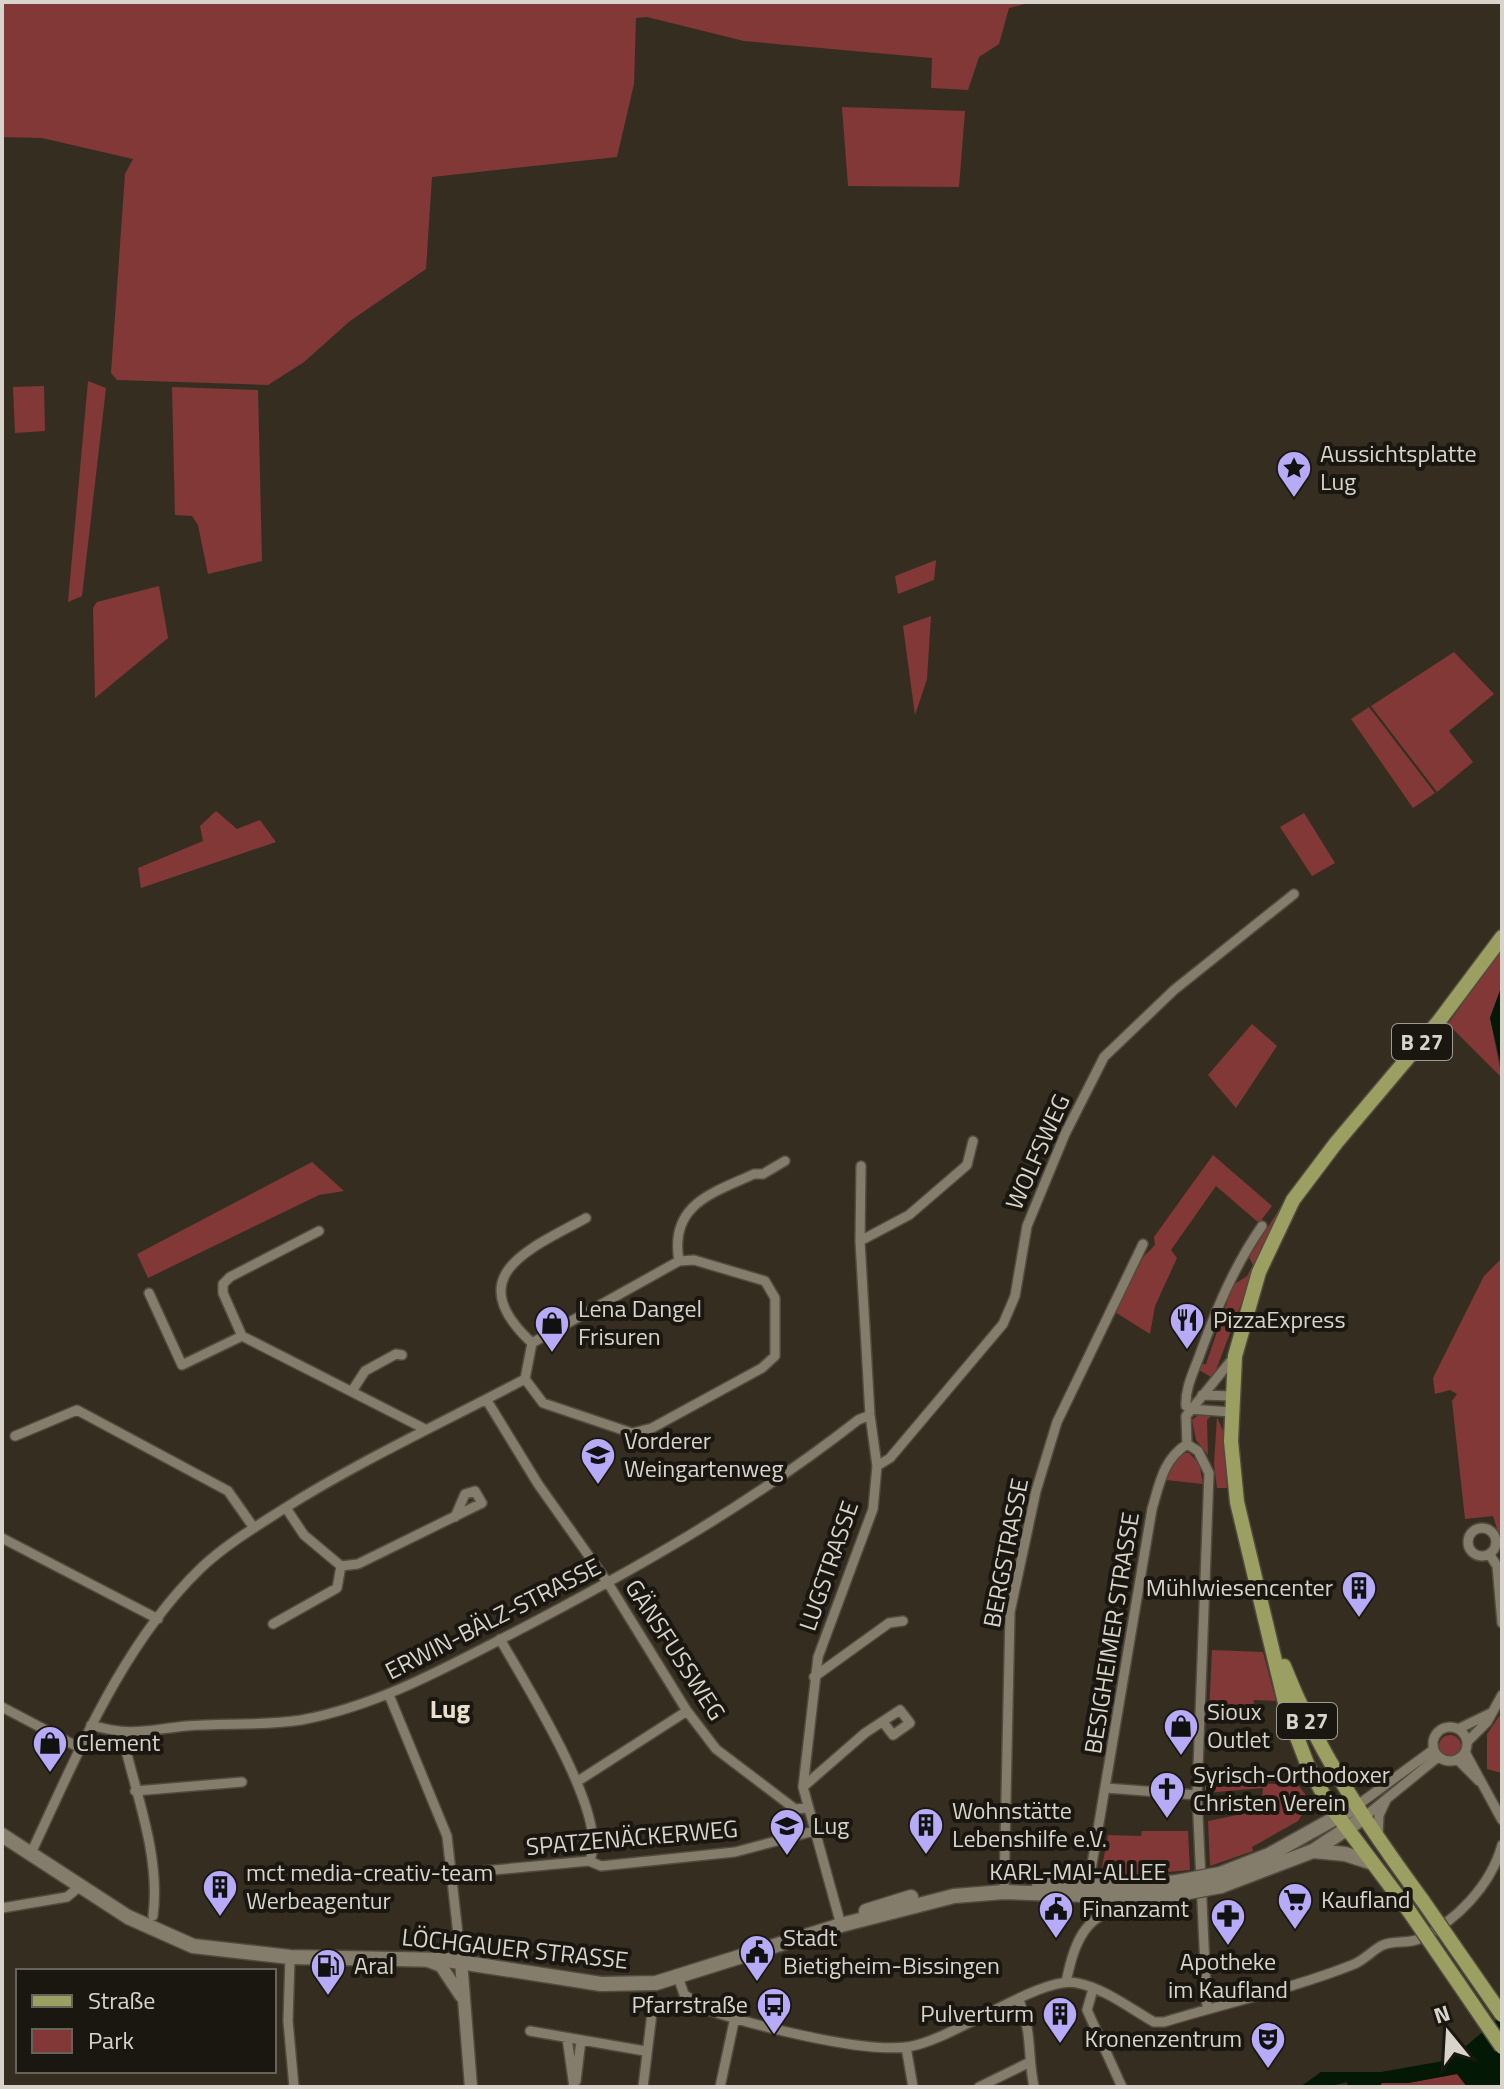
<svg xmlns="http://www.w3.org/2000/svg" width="1504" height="2089" viewBox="0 0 1504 2089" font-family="'Titillium Web',sans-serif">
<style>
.green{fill:#823837}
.water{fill:#031805}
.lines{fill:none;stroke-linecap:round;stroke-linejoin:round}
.minor-casing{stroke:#514b3f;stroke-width:12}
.tertiary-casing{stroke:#514b3f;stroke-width:15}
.secondary-casing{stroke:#514b3f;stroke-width:17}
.primary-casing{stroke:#514b3f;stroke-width:17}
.minor{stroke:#857d6c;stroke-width:9}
.tertiary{stroke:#857d6c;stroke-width:12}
.secondary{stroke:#857d6c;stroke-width:14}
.primary{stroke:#9b9f61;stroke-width:14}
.secondary-bridge-casing{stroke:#514b3f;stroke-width:17;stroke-linecap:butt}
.primary-bridge-casing{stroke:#514b3f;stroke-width:17;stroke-linecap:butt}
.secondary-bridge{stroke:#857d6c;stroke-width:14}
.primary-bridge{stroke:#9b9f61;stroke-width:14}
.labels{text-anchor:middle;stroke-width:8;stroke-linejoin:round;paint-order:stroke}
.shield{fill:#1a1711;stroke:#9f9b93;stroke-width:2}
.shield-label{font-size:22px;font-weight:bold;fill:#d8d4cb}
.poi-label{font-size:24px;fill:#d8d4cb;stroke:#1a1711;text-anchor:start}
.street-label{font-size:24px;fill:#d8d4cb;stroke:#1a1711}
.neighbourhood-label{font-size:26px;font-weight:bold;fill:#e8dfcd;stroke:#1a1711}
</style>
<rect width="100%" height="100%" fill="#352e20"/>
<path class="green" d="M2 2H1033L1009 8 999 44 979 57 968 90 931 88 932 58 744 41 647 17 636 18 634 84 617 157 432 177 426 269 350 321 304 362 268 385 117 380 111 373 125 174 133 159 42 138 2 137Z
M842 107 965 111 959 187 848 186Z
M88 381 106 388 82 596 68 602Z
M44 386 45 431 15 433 13 387Z
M172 387 258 390 262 561 208 574 198 525 192 516 175 515Z
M936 560 934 580 898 594 895 576Z
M159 586 168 638 95 698 93 608 97 602Z
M931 616 927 679 915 715 903 626Z
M1454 652 1494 694 1449 731 1473 762 1437 792 1371 706Z
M1369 707 1435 793 1413 808 1351 719Z
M216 811 237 829 260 820 276 842 141 888 138 868 203 841 200 826Z
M1304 813 1335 863 1312 876 1280 827Z
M1502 948V985L1490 1018 1502 1078 1448 1024Z
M1252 1024 1277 1046 1236 1108 1208 1075Z
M1213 1155 1272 1206 1259 1223 1216 1186 1171 1250 1177 1258 1155 1306 1150 1334 1115 1312 1144 1256 1155 1245 1154 1237Z
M312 1162 344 1191 319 1195 148 1278 137 1254Z
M1299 1178 1257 1262 1213 1378 1199 1370 1202 1364H1206L1233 1285 1247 1276 1253 1265 1249 1257Z
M1502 1258V1545L1493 1516 1465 1519 1452 1401 1457 1394 1450 1390 1435 1394 1433 1378 1484 1276Z
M1202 1412 1213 1414 1207 1420 1208 1455 1196 1440 1192 1420Z
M1217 1417 1223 1431 1227 1488H1217L1214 1464Z
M1183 1453H1189L1199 1463 1203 1484 1166 1480 1168 1469Z
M1212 1650 1263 1652 1276 1701 1254 1700 1253 1714 1209 1713Z
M1502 1712V1773L1487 1769V1734Z
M1439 1746a11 11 0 1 1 22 0a11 11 0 1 1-22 0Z
M1205 1775H1230L1231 1782 1298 1785 1305 1794 1307 1807 1298 1821 1252 1847 1253 1851 1210 1866 1208 1821 1261 1810 1263 1788 1205 1793Z
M1142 1831H1188L1190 1870 1100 1878 1108 1835 1141 1836Z
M1457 2074 1469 2086 1378 2087 1382 2083H1408Z"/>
<path class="water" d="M1502 985V1070L1490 1018Z
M1502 2016V2087H1467L1457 2074 1408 2083H1382L1378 2087H1348L1347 2082 1327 2087H1300L1321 2072H1381L1449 2060Z"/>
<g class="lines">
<g class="minor-casing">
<path id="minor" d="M860 1241 909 1215 967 1165 973 1141
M679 1261C669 1204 713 1193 754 1174H763L785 1161
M149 1293 182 1365 242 1336 423 1428
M242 1336 223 1293V1284L230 1277 319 1231
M532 1343C459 1275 530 1249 586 1218
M352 1391 365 1371 396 1354 402 1355
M1202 1395 1231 1396
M486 1399 538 1484 608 1583 687 1711 716 1749 795 1809 807 1808
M1190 1409 1186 1406C1185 1389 1193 1373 1199 1357 1216 1310 1233 1268 1262 1226
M1190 1409 1231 1412
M15 1436 77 1410 228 1491 254 1528
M1187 1444 1198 1451 1209 1473 1197 1795 1207 2009
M1187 1444 1186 1416 1234 1357
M877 1466 890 1458 1003 1324 1015 1296 1027 1226 1065 1134 1104 1057 1174 990 1294 894
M286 1508 304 1535 341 1566
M1468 1542a14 14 0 1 1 28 0a14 14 0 1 1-28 0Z
M2 1538 158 1619
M1490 1555 1497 1566 1502 1623
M273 1624 337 1588 341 1566 358 1564 482 1503 475 1491 465 1494 455 1517
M500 1639C523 1680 613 1821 589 1861
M814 1677 889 1623 903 1621
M389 1695 447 1836 461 1961
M2 1707 78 1747
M91 1725C132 1737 146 1730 186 1726 225 1723 263 1726 301 1720 377 1706 445 1668 513 1633 634 1570 751 1504 858 1420L870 1415
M1433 1744a17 17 0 1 1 34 0a17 17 0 1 1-34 0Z
M1458 1729 1491 1713
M122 1734C135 1792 161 1856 153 1916
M1467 1742 1487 1722 1502 1695
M1465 1752 1502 1820
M1458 1760 1479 1781
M578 1781 687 1711
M803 1787 865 1733 900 1710 910 1723 893 1735 883 1722
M1106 1788 1197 1795
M135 1791 242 1782
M1355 1807 1433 1750
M1363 1818 1438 1757
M1378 1835 1379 1815 1386 1800
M31 1853C77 1756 122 1644 201 1568 225 1545 257 1526 285 1508 363 1459 444 1422 525 1379L532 1343 679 1261 694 1260 765 1281 775 1298V1356L762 1368 652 1428 632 1433 543 1403 525 1379
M451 1874 589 1861 601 1866 735 1852 814 1831
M1090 1876 1152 1509C1160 1482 1163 1460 1187 1444
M1004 1892 1010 1612 1036 1491 1057 1422 1143 1244
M2 1908 67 1897 79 1887
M841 1925 803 1787 818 1657 873 1509 877 1466 870 1415 860 1241 861 1166
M290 1957 288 2021 294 2087
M678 1977 684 1994 702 2008C748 2024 860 2053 907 2047 952 2041 1042 1974 1077 1983 1104 1988 1131 2009 1154 2022H1164C1226 2003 1291 1989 1352 1965 1364 1961 1372 1950 1383 1945 1395 1940 1407 1944 1419 1939 1457 1921 1491 1885 1502 1845
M1066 1982C1076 1935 1086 1915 1134 1901
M1093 1989 1087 2010 1122 2087
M1019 2000C1033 2035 1027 2053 1034 2087
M530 2031 645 2051
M567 2038 574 2087
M906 2047 913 2087
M576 2081 581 2040
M643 2087 652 2013
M720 2087 735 2017
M979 2087 1028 2063"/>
</g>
<g class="tertiary-casing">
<path id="tertiary" d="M428 1961 441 1966 461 1996
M461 1961 471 2087"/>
</g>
<g class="secondary-casing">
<path id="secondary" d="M2 1835 128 1917 193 1946 290 1957 447 1960 601 1984 656 1983 841 1925 954 1896 1004 1892 1144 1897 1178 1894
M1313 1851 1345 1854 1370 1862
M1220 1874 1269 1855 1355 1807
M1039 1884 1136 1887 1177 1882
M1221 1886 1313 1851 1363 1818
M866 1911 911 1897"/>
</g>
<g class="primary-casing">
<path id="primary" d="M1284 1666C1318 1753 1368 1826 1423 1901
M1409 1911 1328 1803 1308 1766 1287 1711 1237 1502 1231 1441 1235 1356 1259 1272 1293 1200 1336 1143 1439 1021 1502 937"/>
</g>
<use href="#minor" class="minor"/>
<use href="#tertiary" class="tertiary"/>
<use href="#secondary" class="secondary"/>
<use href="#primary" class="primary"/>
<g class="secondary-bridge-casing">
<path id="secondary-bridge" d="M1177 1882 1220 1874
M1178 1894 1221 1886"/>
</g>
<g class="primary-bridge-casing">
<path id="primary-bridge" d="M1423 1901 1502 2015
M1409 1911 1502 2047"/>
</g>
<use href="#secondary-bridge" class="secondary-bridge"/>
<use href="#primary-bridge" class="primary-bridge"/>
</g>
<defs>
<g id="sight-pin" transform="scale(1.8)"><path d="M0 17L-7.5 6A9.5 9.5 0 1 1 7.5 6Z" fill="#b7abf8" stroke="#1a1711"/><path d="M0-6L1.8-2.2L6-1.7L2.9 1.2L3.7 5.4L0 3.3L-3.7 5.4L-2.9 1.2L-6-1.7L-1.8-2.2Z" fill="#111"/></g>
<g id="restaurant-pin" transform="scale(1.8)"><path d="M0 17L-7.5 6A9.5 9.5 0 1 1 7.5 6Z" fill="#b7abf8" stroke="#1a1711"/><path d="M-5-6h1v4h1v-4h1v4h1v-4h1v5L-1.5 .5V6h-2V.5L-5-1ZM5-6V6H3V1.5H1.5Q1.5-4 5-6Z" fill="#111"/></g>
<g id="shop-pin" transform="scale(1.8)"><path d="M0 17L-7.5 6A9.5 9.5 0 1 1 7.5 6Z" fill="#b7abf8" stroke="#1a1711"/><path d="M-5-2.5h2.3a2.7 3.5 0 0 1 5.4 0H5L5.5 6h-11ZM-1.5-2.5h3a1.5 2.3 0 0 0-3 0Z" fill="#111"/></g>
<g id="school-pin" transform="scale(1.8)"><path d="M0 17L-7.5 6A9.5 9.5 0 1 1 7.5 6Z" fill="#b7abf8" stroke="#1a1711"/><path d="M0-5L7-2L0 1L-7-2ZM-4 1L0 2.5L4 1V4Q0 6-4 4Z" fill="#111"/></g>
<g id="building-pin" transform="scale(1.8)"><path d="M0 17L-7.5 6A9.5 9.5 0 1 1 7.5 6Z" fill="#b7abf8" stroke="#1a1711"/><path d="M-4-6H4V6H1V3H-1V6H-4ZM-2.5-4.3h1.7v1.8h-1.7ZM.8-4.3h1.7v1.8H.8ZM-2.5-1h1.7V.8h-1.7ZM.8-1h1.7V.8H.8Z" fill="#111"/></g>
<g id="church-pin" transform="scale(1.8)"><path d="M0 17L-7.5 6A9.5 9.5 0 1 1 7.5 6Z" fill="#b7abf8" stroke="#1a1711"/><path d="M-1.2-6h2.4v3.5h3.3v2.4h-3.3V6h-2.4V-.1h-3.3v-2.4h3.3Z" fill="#111"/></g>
<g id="supermarket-pin" transform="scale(1.8)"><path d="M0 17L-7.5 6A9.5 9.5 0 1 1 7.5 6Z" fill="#b7abf8" stroke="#1a1711"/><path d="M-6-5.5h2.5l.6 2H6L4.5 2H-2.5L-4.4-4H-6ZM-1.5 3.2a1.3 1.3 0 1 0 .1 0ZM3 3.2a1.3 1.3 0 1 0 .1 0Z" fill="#111"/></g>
<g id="civic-pin" transform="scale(1.8)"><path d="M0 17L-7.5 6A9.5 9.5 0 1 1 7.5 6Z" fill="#b7abf8" stroke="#1a1711"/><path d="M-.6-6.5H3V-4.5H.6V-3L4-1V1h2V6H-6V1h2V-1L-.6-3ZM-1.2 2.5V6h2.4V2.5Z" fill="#111"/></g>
<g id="pharmacy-pin" transform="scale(1.8)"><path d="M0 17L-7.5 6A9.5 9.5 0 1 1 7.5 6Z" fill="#b7abf8" stroke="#1a1711"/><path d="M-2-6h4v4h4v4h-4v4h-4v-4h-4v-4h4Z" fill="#111"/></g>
<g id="fuel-pin" transform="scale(1.8)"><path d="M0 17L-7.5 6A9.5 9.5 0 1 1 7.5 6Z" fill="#b7abf8" stroke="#1a1711"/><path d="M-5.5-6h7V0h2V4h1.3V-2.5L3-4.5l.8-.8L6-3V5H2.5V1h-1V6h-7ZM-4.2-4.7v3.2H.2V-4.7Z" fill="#111"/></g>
<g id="bus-pin" transform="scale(1.8)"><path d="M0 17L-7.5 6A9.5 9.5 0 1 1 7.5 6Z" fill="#b7abf8" stroke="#1a1711"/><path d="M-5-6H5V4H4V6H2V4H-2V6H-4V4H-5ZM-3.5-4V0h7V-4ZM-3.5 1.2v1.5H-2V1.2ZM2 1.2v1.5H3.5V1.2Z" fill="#111"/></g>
<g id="theatre-pin" transform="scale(1.8)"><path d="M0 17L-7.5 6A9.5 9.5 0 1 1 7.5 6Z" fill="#b7abf8" stroke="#1a1711"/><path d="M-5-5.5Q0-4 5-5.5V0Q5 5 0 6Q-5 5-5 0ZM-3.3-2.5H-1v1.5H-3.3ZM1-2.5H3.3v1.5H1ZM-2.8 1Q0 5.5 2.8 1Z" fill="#111"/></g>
</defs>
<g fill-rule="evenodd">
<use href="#sight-pin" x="1294" y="468"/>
<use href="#restaurant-pin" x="1187" y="1320"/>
<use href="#shop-pin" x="552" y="1323"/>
<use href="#school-pin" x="598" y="1455"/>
<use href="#building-pin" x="1359" y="1588"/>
<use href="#shop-pin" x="1181" y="1726"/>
<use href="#shop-pin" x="50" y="1743"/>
<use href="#church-pin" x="1167" y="1789"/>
<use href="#building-pin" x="926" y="1825"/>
<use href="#school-pin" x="787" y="1826"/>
<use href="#building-pin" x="220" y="1887"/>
<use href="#supermarket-pin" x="1295" y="1900"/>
<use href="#civic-pin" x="1056" y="1909"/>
<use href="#pharmacy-pin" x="1228" y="1916"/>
<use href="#civic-pin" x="757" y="1952"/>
<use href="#fuel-pin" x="328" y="1966"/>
<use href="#bus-pin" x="774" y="2005"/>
<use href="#building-pin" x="1060" y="2014"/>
<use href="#theatre-pin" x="1268" y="2039"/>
</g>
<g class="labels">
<g class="shield">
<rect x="1392" y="1024" width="60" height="36" rx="6"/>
<rect x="1277" y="1703" width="60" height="36" rx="6"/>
</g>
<g class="shield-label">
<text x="1422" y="1050">B 27</text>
<text x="1307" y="1729">B 27</text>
</g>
<g class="poi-label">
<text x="1320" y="462">Aussichtsplatte<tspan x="1320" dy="28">Lug</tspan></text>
<text x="578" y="1317">Lena Dangel<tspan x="578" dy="28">Frisuren</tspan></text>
<text x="1213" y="1328">PizzaExpress</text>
<text x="624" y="1449">Vorderer<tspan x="624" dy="28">Weingartenweg</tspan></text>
<text x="1333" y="1596" text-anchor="end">Mühlwiesencenter</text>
<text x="1207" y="1720">Sioux<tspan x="1207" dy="28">Outlet</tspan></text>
<text x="76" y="1751">Clement</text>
<text x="1193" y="1783">Syrisch-Orthodoxer<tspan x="1193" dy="28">Christen Verein</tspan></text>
<text x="952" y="1819">Wohnstätte<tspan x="952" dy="28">Lebenshilfe e.V.</tspan></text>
<text x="813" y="1834">Lug</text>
<text x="246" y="1881">mct media-creativ-team<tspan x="246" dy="28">Werbeagentur</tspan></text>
<text x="1321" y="1908">Kaufland</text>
<text x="1082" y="1917">Finanzamt</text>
<text x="783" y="1946">Stadt<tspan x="783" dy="28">Bietigheim-Bissingen</tspan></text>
<text x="1228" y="1970" text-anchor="middle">Apotheke<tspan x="1228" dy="28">im Kaufland</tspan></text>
<text x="354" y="1974">Aral</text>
<text x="748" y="2013" text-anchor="end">Pfarrstraße</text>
<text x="1034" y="2022" text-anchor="end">Pulverturm</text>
<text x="1242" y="2047" text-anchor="end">Kronenzentrum</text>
</g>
<g class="street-label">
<text transform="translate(1038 1152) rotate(-66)" y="8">WOLFSWEG</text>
<text transform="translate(1006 1553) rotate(-79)" y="8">BERGSTRASSE</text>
<text transform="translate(829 1566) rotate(-71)" y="8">LUGSTRASSE</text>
<text transform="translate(493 1619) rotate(-27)" y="8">ERWIN-BÄLZ-STRASSE</text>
<text transform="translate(1112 1633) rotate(-81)" y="8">BESIGHEIMER STRASSE</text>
<text transform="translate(675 1650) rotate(57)" y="8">GÄNSFUSSWEG</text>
<text transform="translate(632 1838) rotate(-5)" y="8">SPATZENÄCKERWEG</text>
<text x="1078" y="1880">KARL-MAI-ALLEE</text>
<text transform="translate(515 1949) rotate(6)" y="8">LÖCHGAUER STRASSE</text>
</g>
<g class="neighbourhood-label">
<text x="450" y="1718">Lug</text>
</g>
</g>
<rect width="1504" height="2089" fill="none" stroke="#d8d4cb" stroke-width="8"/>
<rect x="16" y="1969" width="260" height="104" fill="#1a1711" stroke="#66635b" stroke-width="2"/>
<rect x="32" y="1995" width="40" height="12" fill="#9b9f61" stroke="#66635b" stroke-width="2"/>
<text x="88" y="2009" font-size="24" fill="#d8d4cb">Straße</text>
<rect x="32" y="2029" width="40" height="24" fill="#823837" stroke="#66635b" stroke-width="2"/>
<text x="88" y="2049" font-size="24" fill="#d8d4cb">Park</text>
<g transform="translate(1448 2033) rotate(342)" stroke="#1a1711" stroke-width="6" paint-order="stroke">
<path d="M0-6L14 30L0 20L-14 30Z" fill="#d8d4cb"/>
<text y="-12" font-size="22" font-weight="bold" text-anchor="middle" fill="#d8d4cb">N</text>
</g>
</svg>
